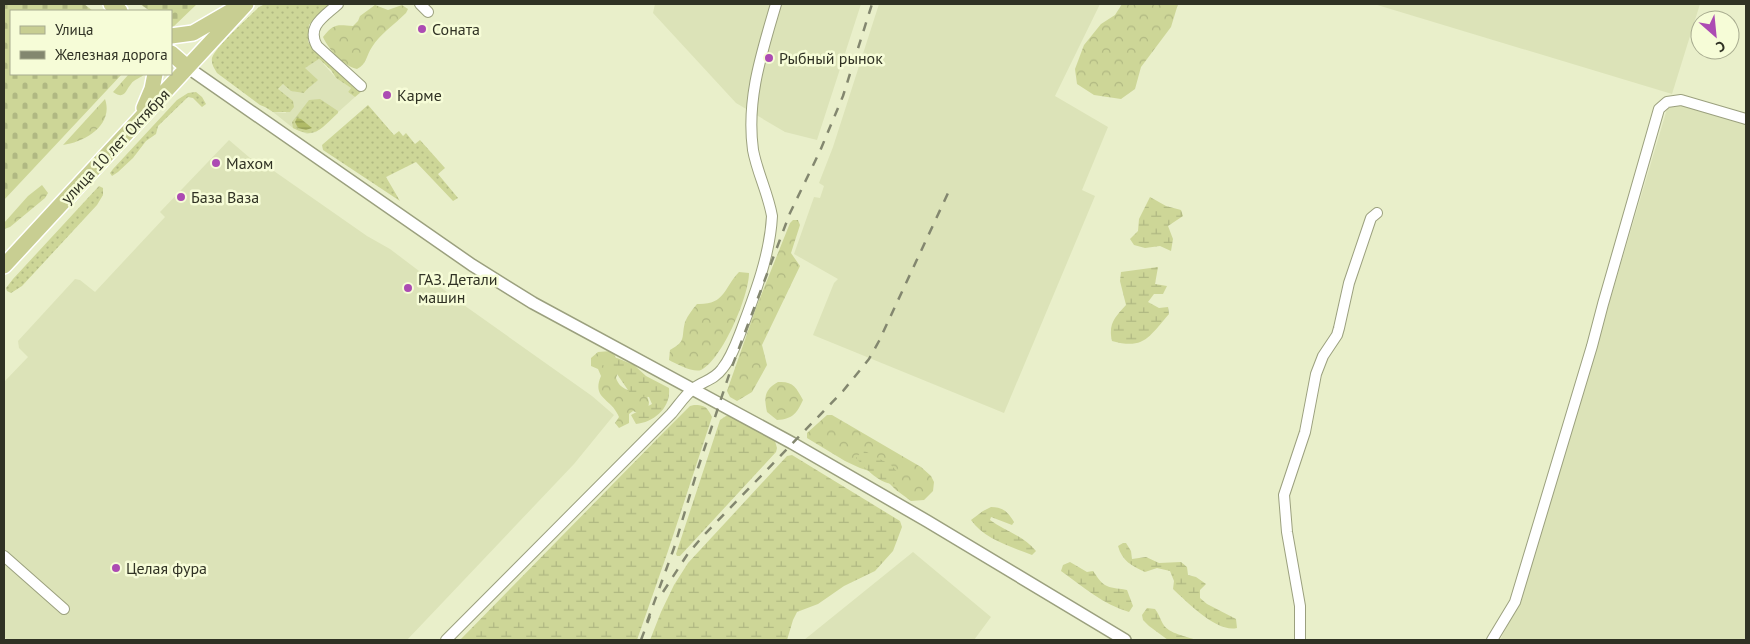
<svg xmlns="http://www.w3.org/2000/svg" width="1750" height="644" viewBox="0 0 1750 644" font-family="'PT Sans',sans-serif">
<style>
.built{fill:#dce3b8}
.grass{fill:url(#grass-dots)}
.forest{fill:url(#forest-crowns)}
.wetland{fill:url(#wetland-marsh)}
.cemetery{fill:url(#cemetery-stones)}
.water{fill:url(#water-rules)}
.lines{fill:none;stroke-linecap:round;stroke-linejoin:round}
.minor-casing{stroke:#9ba07e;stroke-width:12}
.tertiary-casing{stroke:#9ba07e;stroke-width:14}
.primary-casing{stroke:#fff;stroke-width:18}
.minor{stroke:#fff;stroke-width:10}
.tertiary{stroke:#fff;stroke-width:11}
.primary{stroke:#c8ce92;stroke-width:15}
.rail{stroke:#83876f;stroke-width:2.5;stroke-dasharray:9 9;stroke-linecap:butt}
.poi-dot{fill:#ac4bb3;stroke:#f6fcd7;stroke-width:2}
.labels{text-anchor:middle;stroke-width:5;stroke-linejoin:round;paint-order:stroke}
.poi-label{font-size:16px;fill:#303224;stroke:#f6fcd7;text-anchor:start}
.street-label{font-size:16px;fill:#303224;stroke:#f6fcd7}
</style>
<defs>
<pattern id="grass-dots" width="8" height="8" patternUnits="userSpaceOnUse" patternTransform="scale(1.25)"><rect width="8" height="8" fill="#cdd697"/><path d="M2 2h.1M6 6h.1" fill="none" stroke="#b0b882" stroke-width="1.8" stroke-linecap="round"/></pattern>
<pattern id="forest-crowns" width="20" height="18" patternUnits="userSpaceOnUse" patternTransform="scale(1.25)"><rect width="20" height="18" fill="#cdd697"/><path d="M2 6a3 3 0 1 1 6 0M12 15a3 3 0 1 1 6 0" fill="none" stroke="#b0b882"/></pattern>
<pattern id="wetland-marsh" width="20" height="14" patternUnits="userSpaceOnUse" patternTransform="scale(1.25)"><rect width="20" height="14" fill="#cdd697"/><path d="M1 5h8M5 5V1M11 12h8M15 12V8" fill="none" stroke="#b0b882"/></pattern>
<pattern id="cemetery-stones" width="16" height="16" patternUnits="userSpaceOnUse" patternTransform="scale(1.25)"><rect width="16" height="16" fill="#cdd697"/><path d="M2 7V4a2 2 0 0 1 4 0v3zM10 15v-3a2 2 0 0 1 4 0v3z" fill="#b0b882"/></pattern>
<pattern id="water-rules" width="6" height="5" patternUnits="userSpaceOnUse" patternTransform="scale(1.25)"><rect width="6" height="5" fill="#b1bb67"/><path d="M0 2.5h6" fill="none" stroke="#909955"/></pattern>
</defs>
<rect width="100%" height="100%" fill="#e9efca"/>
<path class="built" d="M655 4H861L817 140 785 132 736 103 653 13Z
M879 4H1100L1055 96 1108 127 1082 190 1095 196 1004 413 813 335 834 283 838 279 794 254 814 197 820 198 824 186 819 183 833 147Z
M1374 4H1700L1672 94Z
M319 59 336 78 351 88 348 92 355 97 316 132 307 134 293 128 273 112 286 113 278 90 283 84 304 93 309 86 304 68Z
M1681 104 1746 124V640H1500L1521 599 1667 109 1672 105Z
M229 140 250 158 261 162 367 236 390 249 468 308 592 396 614 415 574 464 407 640H8L4 637V382L28 357 19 348 18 341 75 279 80 280 95 292 165 217 160 212Z
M913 552 991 617 974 640H804Z"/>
<path class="grass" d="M265 4H327L328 6 309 25 308 42 315 50 361 92 355 97 348 92 351 88 336 78 331 70 319 59 305 68 318 80C313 85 308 87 304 93L291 91 283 84 278 89 293 101 294 107 290 112H273L265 107 260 105 217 73C214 68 211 64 212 58 216 46 249 17 259 7Z
M196 92 202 97 206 104 202 107 193 98 188 97 158 126 156 134 146 141 133 158 118 172 112 176 110 173 113 169 177 100 188 93Z
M320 99 338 111V113C321 128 316 140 293 128L292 122 309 100Z
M368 105 394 135 399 131 403 136 406 133 415 144 420 140 445 168 438 174 458 198 453 201 416 162 386 177 400 201 323 150 322 145Z
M99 186 103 188V195L97 205 22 286 11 293 7 291 6 288 13 279Z"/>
<path class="forest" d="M1122 4H1178L1171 27 1141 67 1135 89 1121 99 1094 95 1077 84 1075 69 1084 45 1101 24 1115 15Z
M375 5 388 10 402 5 408 9 406 13C395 24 380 34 372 47 366 56 367 64 357 69 343 66 329 50 323 37 334 23 337 25 353 26L358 21 360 16Z
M129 74H145C141 78 134 79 131 84 125 91 125 100 113 92Z
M105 99C114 125 85 142 63 145Z
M42 185 48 193 45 198 10 227 4 229V223L28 196Z
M793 220H798L800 225 791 253 800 266 762 345 767 365 752 392 737 401 730 397 727 391 756 308 790 223Z
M739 272 749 273C749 296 722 360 701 370 694 373 676 364 669 360L670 350C687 341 681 337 685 322 688 315 692 310 697 304 725 305 723 289 739 272Z
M611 351C619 359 620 369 616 378 620 391 634 392 646 393L649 402 648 412 640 414 633 411 629 414V423L619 428 615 423 619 417C612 398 591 399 601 376L598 369 591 366V358L598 352Z
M778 382C793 381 796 387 803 400 797 413 793 419 777 420L767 412C764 397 764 390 778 382Z
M827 415H832L921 467 931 476 934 482 933 491 924 500 911 501 896 490 881 475 860 468 845 461 807 438V433Z"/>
<path class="wetland" d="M1150 197 1166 206 1181 210 1183 216 1168 226 1173 239 1171 251 1160 246 1145 248 1134 245 1130 239 1138 231 1139 219Z
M1158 267 1155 284 1167 286 1163 294H1154L1148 302 1159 308 1168 307 1169 314C1149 337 1144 350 1112 341 1108 324 1115 317 1126 305L1120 281 1121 272Z
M617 358 634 365 646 376 669 388C671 408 654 422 636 424L631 415 652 404 649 397 632 396 617 374 595 360Z
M694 405C705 405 707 407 712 417L668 551 637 640H460L659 437 690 406Z
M726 416H732L775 441 777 448 776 452 680 556H677L676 554 720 420Z
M863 450 891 465 901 476V484C882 487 868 471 856 458Z
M792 455 900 521 902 527 893 551 875 571 844 586 818 604 797 612 793 620 787 640H650L661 612 674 585 688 563 787 456Z
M991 507C1003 507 1008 512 1014 522L1012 525 991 517 990 520C1005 531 1024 536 1036 551L1032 555C1012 547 984 539 971 520L983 511Z
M1123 543H1126L1131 551 1132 559 1146 557 1159 563 1181 562 1187 567 1188 575 1196 577 1206 584 1200 590V598L1207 604 1236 619 1237 628C1217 633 1187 602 1173 589L1174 581 1170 571 1157 568 1145 572C1132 566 1122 561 1118 546Z
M1070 562 1087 572 1093 571C1097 576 1100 583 1107 586 1113 589 1120 588 1127 590L1133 606 1129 612C1104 605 1082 586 1061 571L1063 565Z
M1147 608 1155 609C1159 614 1160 619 1163 624 1169 634 1186 636 1196 640H1168L1149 626 1143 620 1142 615Z"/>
<path class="cemetery" d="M4 4H84L93 11H11V74H122L4 200Z
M140 4H197L172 28 171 11H150Z"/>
<path class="water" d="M297 118 301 119 312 128 306 130 298 128 295 122Z"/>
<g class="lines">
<g class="minor-casing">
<path id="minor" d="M338 4C324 17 306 26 317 46L361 86
M420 4 428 12
M4 556 64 609
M446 640 671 414C678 406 685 395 694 388 704 381 715 379 722 369 731 358 736 344 741 331 755 294 770 255 772 216 768 193 757 172 753 150 746 99 762 52 776 4
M1300 640V606L1287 532 1284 495 1305 432 1316 374 1323 356 1337 335 1339 328 1349 283 1371 218 1377 213
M1492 640 1515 602 1592 346 1603 304 1659 109 1667 102 1681 100 1746 119"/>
</g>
<g class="tertiary-casing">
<path id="tertiary" d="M187 67 472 265 533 303 792 443 927 521 1125 640"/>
</g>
<g class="primary-casing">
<path id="primary" d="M111 4 120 11
M171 36 193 33 231 11
M171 53 187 67
M144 108 152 89 155 74
M4 266 246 4"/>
</g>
<use href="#minor" class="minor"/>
<use href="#tertiary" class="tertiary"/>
<use href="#primary" class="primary"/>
<path class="rail" d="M663 592 687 555 703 536 843 391 869 359 879 341 949 191
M647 622 674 548 698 468 730 372 790 213 820 151 843 96 872 4
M641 640 650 616"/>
</g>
<g class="poi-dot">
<circle cx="422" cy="29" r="5"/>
<circle cx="769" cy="58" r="5"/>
<circle cx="387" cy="95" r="5"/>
<circle cx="216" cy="163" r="5"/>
<circle cx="181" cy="197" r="5"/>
<circle cx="408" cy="288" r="5"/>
<circle cx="116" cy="568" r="5"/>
</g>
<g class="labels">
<g class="poi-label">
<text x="432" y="35">Соната</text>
<text x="779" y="64">Рыбный рынок</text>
<text x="397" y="101">Карме</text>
<text x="226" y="169">Махом</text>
<text x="191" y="203">База Ваза</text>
<text x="418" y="285">ГАЗ. Детали<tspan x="418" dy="18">машин</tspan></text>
<text x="126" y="574">Целая фура</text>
</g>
<g class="street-label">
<text transform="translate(115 146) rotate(-47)" y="6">улица 10 лет Октября</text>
</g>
</g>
<rect width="1750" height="644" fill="none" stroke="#303224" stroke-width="10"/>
<rect x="10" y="10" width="162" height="65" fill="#f6fcd7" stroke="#a7ab8f"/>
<rect x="20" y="26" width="25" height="8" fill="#c8ce92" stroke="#a7ab8f"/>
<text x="55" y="35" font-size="15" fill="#303224">Улица</text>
<rect x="20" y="51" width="25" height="8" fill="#83876f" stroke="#a7ab8f"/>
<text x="55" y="60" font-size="15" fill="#303224">Железная дорога</text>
<g transform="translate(1715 35) rotate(153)"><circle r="24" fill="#f6fcd7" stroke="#a7ab8f"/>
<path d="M0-4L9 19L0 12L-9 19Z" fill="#ac4bb3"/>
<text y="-8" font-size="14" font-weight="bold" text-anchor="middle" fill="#303224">С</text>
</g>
</svg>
